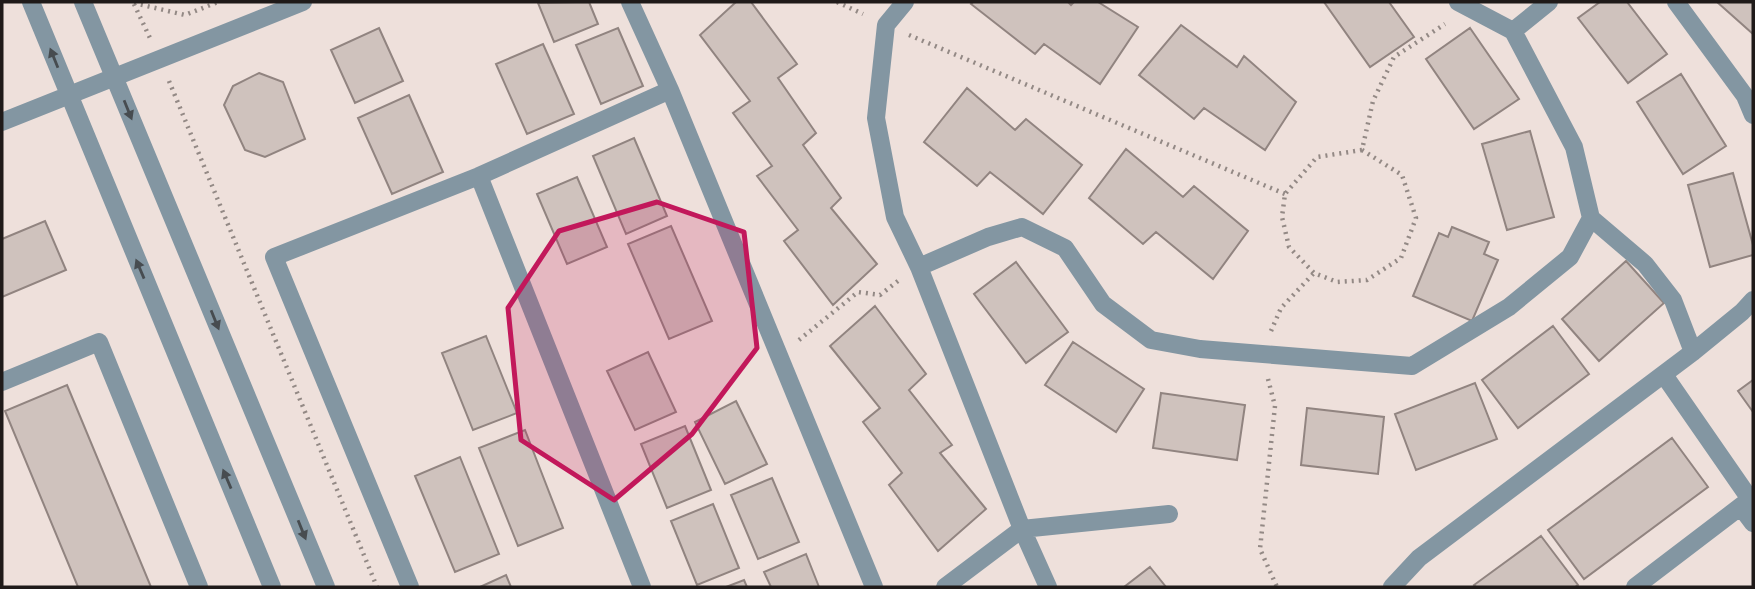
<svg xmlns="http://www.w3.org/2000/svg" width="1755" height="589" viewBox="0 0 1755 589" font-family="Roboto,sans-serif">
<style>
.building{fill:#cfc2bd;stroke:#918480;stroke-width:2}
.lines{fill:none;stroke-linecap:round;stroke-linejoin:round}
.path{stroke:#938985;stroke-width:4.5;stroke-dasharray:2 5;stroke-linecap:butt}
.minor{stroke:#8396a2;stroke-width:18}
.oneway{fill:#474c50}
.marked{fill:#c2185b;fill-opacity:0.2;stroke:#c2185b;stroke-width:5;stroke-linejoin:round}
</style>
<rect width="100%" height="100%" fill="#eee0db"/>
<path class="building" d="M589 2 598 24 554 42 538 3Z
M736 2H751L797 64 778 78 816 133 803 145 841 198 831 208 877 264 833 305 784 241 798 230 757 176 772 166 733 113 750 101 700 35Z
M973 2H1068L1071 5 1074 2H1098L1138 27 1100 84 1044 44 1035 54 971 4Z
M1324 2H1389L1414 37 1370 67Z
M1600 2H1627L1667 54 1628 83 1578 18Z
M1717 2H1753V34Z
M1181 25 1237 67 1244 56 1296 102 1265 150 1204 108 1194 119 1139 75Z
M379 28 403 81 355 103 331 50Z
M618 28 643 86 601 104 576 45Z
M1470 28 1519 99 1474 129 1426 59Z
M543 44 574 114 527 134 496 64Z
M259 73 283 82 305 139 265 157 245 150 224 105 233 86Z
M1681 74 1726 146 1683 174 1637 102Z
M967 88 1015 130 1026 119 1082 165 1043 214 990 172 977 186 924 142Z
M409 95 443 172 392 194 358 118Z
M1530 131 1554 217 1507 230 1482 144Z
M634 138 667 216 626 234 593 156Z
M1126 149 1183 197 1194 186 1248 231 1213 279 1156 232 1143 244 1089 198Z
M1733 173 1753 245V255L1710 267 1688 185Z
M577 177 607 247 567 264 537 194Z
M45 221 66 270 2 297V239Z
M671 226 712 321 669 339 628 244Z
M1452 227 1489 242 1484 254 1498 260 1472 321 1413 296 1439 233 1448 237Z
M1626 261 1664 303 1599 361 1562 319Z
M1016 262 1068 332 1026 363 974 294Z
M875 306 926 374 909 390 952 445 940 453 986 509 938 551 889 485 902 473 863 422 880 408 830 346Z
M1553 326 1589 374 1518 428 1482 380Z
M486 336 517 413 473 430 442 353Z
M1073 342 1144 389 1116 432 1045 385Z
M648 352 676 412 635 430 607 371Z
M1753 380V412L1738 391Z
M1475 383 1497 439 1416 470 1395 414Z
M67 385 151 587H78L5 411Z
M1161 393 1245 405 1237 460 1153 448Z
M736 401 767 464 725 484 695 422Z
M1307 408 1384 417 1378 474 1301 465Z
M685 426 711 490 667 508 641 444Z
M525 430 563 528 518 546 479 448Z
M1672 438 1708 487 1584 579 1548 530Z
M460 457 499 554 455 572 415 476Z
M772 478 799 542 758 559 731 495Z
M713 504 739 568 697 585 671 521Z
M1541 536 1578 585 1575 587H1476L1474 585Z
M806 554 819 587H771L764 572Z
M1150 567 1166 587H1124Z
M506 575 511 587H480Z
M744 580 747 587H726Z"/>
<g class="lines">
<path class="path" d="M837 2 863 14
M134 3 185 15 218 2
M134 4 150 38
M909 35 1285 194
M169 81 377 587
M1362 150 1317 157 1285 194 1282 217 1289 247 1314 273 1337 282 1367 280 1401 258 1416 218 1402 175 1362 150 1373 101 1394 57 1445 24
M1271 331 1281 308 1314 273
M799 340 858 292 880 295 898 281
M1268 379 1275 406 1260 549 1277 587"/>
<path class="minor" d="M31 2 272 587
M83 2 326 587
M630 2 670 90 874 587
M905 2 886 25 876 118 895 217 919 267 1022 529 1048 587
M1676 2 1745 96 1753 115
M1513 31 1549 2
M2 122 303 2
M479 176 670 90
M1591 218 1645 264 1673 300 1693 352
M919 267 988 237 1022 227 1065 248 1103 304 1151 340 1200 349 1412 366 1509 307 1570 257 1591 218 1574 147 1513 31 1458 2
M1664 375 1750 499
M2 382 99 342 199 587
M1741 507 1753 523
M410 587 274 257 479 176 642 587
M945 587 1022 529 1169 514
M1392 587 1419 558 1693 352 1742 312 1753 300
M1635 587 1753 497"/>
</g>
<defs><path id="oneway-solid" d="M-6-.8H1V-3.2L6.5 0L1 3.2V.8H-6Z" transform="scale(1.75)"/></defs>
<g class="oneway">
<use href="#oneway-solid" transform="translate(54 58) rotate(-112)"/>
<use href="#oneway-solid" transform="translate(128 110) rotate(68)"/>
<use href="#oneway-solid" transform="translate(140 269) rotate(-113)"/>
<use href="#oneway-solid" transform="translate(215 320) rotate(68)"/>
<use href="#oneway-solid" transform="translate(227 479) rotate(-113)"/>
<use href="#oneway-solid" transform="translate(302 530) rotate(68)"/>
</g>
<path class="marked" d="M657 202 744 232 757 348 692 434 614 500 521 440 508 308 559 231Z"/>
<rect width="1755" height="589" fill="none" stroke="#1f1a19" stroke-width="7"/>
</svg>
